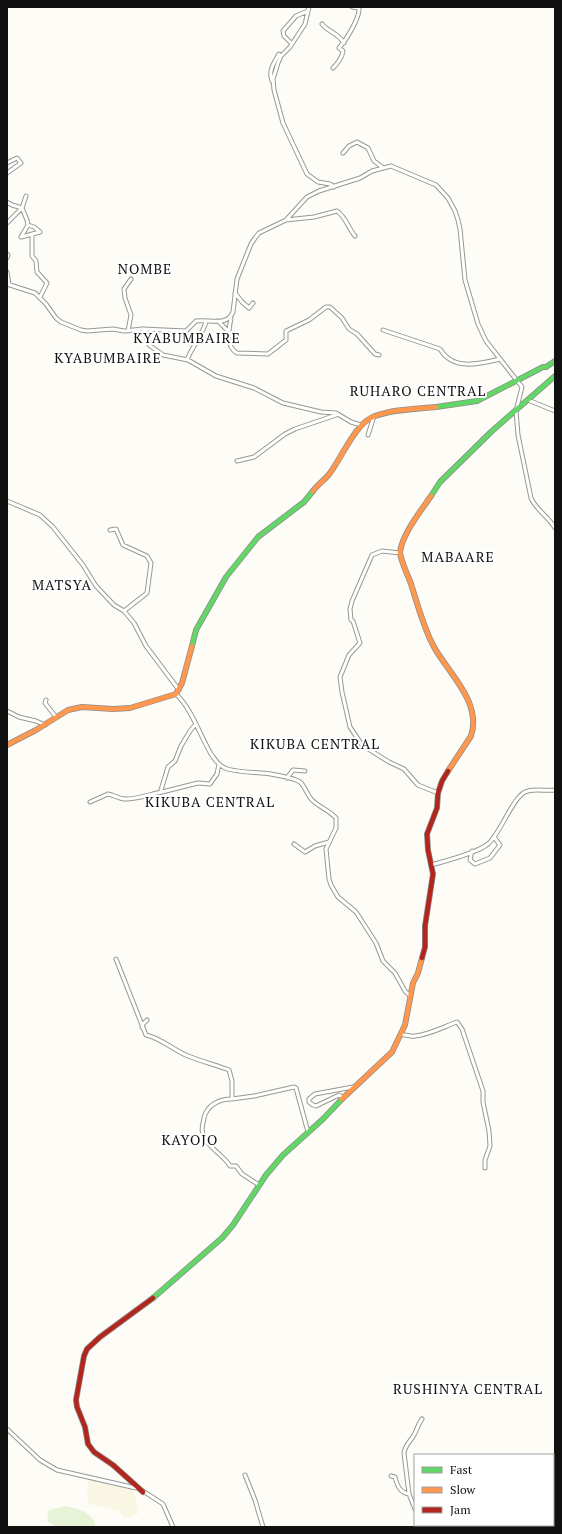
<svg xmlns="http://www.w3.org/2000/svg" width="562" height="1534" viewBox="0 0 562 1534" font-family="'PT Serif',serif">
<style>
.farmland{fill:#f9f7e4}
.green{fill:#e7f3d7}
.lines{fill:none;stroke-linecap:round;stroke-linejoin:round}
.street-casing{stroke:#979795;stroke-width:5}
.fast-casing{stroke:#8e8d8b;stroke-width:6}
.slow-casing{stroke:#8e8d8b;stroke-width:6}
.jam-casing{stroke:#8e8d8b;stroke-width:6}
.street{stroke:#fffffe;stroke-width:3}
.fast{stroke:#63d668;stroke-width:4.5}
.slow{stroke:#ff974d;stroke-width:4.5}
.jam{stroke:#b3261e;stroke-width:4.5}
.labels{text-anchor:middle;stroke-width:4;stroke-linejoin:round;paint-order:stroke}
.quarter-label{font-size:14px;letter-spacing:1px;fill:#111;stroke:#fff}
</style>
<rect width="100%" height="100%" fill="#fdfcf7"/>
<path class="farmland" d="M88 1479 133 1490 139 1513 125 1518 119 1511 89 1504 87 1493Z"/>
<path class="green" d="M65 1506C79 1509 93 1512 96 1527H56L47 1521 49 1510Z"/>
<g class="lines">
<g class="street-casing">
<path id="street" d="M309 7 305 24 290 47 281 56 278 63 273 79 274 90 283 123 307 174 318 182 330 184 334 187
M322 24C328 32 337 32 344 43
M292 44 284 36 283 31 296 16 308 11
M333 68C338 63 342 58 343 51L339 48C346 40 360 18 359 8L352 7
M272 81C268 71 274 63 279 54
M343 153 349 146 357 142 368 148 374 161 382 167
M7 163 17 158 21 163 7 173
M7 202 12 205 22 208 27 220 28 225 21 237 40 232 34 227 28 225
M286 220 314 217 337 211C346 217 348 228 355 236
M7 223 22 208 26 196
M32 234V256L36 261 37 272 47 283 40 297
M7 254 8 255 7 258
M7 272 9 284
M7 284 35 293 46 304 56 318 61 322 81 330 87 331 113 329 124 331 142 329 186 331 196 321C209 319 227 327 233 312L237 279 251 244 255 238 259 233 286 220 307 197 319 191 360 178 372 171 391 166 436 185 448 198 455 211 458 220 460 229 465 280 478 324 486 341 522 387 516 411 518 435 531 498C536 510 548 516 555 528
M235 293 242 302 249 308 253 303
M231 318C229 329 225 346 237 353L268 354 286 340V331L309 320 326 307H330L342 318 349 329 357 334 375 354 379 355
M218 321 228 331
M144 329 149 345 163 355 188 360 216 376 254 388 283 403 321 412 336 413 351 422 361 425
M383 330 440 349C453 371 479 364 500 359
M128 331 131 315 125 298 124 289 131 279
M187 360C191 348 205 331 206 321
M528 400 555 411
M368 435 374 416
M237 461 254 457 285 434 295 429 336 415
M7 501 40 515 53 527 83 565 96 586 114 605 124 611 134 623 146 646 179 690
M110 530 116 529 123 545 147 556 151 563 147 593 124 611
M400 553 382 551 372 555 352 601 350 609 351 620 353 621 360 643 349 655 340 677 342 692 350 727 362 745 389 762 404 769 418 785 438 793
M176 694C191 708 200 735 211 754 215 759 217 764 223 767 231 772 251 772 261 773 268 773 295 778 300 782 305 786 307 795 312 800 319 807 329 810 336 818V828L326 849 329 879 331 885 338 897 356 912 376 943 383 961 395 973 405 991 410 996
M46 700 45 703 56 717
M7 711 19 717 36 721 45 725
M287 778 293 770 305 771
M162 792 198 783 210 784 217 774 219 764
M90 802 108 794C113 795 118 798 124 799 134 800 151 794 162 792L161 790 168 767 175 761 181 746 190 731 195 725
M294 844 305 852 315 846 329 842
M472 851 470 860 475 864 490 858 500 845 494 837
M431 865C446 861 477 853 488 844 501 833 514 793 528 791 536 789 546 791 555 790
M116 959 146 1035C161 1038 173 1050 188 1056 201 1061 215 1065 229 1070L232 1081V1099L254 1096 294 1087 296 1088 308 1132
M142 1027V1025L147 1020
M400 1035C406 1034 410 1037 415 1036 431 1034 443 1027 457 1022L462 1029 483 1091V1102L489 1131 490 1146 485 1160V1168
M343 1098 339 1095 316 1106 313 1105 309 1102V1099L315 1094 353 1087
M232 1099C219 1099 207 1105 204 1118 202 1129 200 1130 207 1141 213 1151 224 1156 230 1166H236L242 1174 259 1185
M7 1429 40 1460 57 1470 136 1488
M245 1475 255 1500 263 1527
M391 1476 395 1477C397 1485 400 1493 409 1494
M143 1491 163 1504 173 1527
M415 1509 409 1494 404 1453C405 1445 410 1442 414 1435 417 1430 418 1424 422 1419
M417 1525 418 1527
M428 1527 429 1525"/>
</g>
<g class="fast-casing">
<path id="fast" d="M436 407 477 401 543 367H546L555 361
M431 496 440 482 492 431 555 376
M192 646 196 630 226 577 258 537 304 502 313 491
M153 1298 222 1238 233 1225 266 1175 283 1155 323 1119 342 1099"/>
</g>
<g class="slow-casing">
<path id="slow" d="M313 491C318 484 326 479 330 473 342 457 356 422 375 416 394 409 416 409 436 407
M431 496C420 512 403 533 400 552 400 558 407 574 410 581 417 602 423 627 434 647 449 674 482 702 471 736L448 771
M7 745 36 730 68 710 82 707 113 709 130 708 176 694 182 683 192 646
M342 1099 392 1052 405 1025 413 983 418 973 422 958"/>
</g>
<g class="jam-casing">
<path id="jam" d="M422 958 425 947V926L433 874 428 850 427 834 437 808 438 793 442 781 448 771
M143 1492 113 1465 94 1452 88 1444 85 1427 77 1407 76 1400 84 1356 87 1349 100 1337 153 1298"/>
</g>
<use href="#street" class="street"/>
<use href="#fast" class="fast"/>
<use href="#slow" class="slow"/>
<use href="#jam" class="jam"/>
</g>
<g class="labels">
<g class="quarter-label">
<text x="145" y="274">NOMBE</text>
<text x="187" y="343">KYABUMBAIRE</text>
<text x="108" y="363">KYABUMBAIRE</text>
<text x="418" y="396">RUHARO CENTRAL</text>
<text x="458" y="562">MABAARE</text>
<text x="62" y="590">MATSYA</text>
<text x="315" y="749">KIKUBA CENTRAL</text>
<text x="210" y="807">KIKUBA CENTRAL</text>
<text x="190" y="1145">KAYOJO</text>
<text x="468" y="1394">RUSHINYA CENTRAL</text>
</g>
</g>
<rect width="562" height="1534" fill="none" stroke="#111111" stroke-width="16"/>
<rect x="414" y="1454" width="140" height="72" fill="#ffffff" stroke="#a0a0a0"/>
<rect x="422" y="1467" width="20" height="6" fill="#63d668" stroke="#a0a0a0"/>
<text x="450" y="1474" font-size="12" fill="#111111">Fast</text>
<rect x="422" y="1487" width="20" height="6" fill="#ff974d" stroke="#a0a0a0"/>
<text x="450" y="1494" font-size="12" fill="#111111">Slow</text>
<rect x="422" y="1507" width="20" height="6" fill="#b3261e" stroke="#a0a0a0"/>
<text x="450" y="1514" font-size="12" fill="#111111">Jam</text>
</svg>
